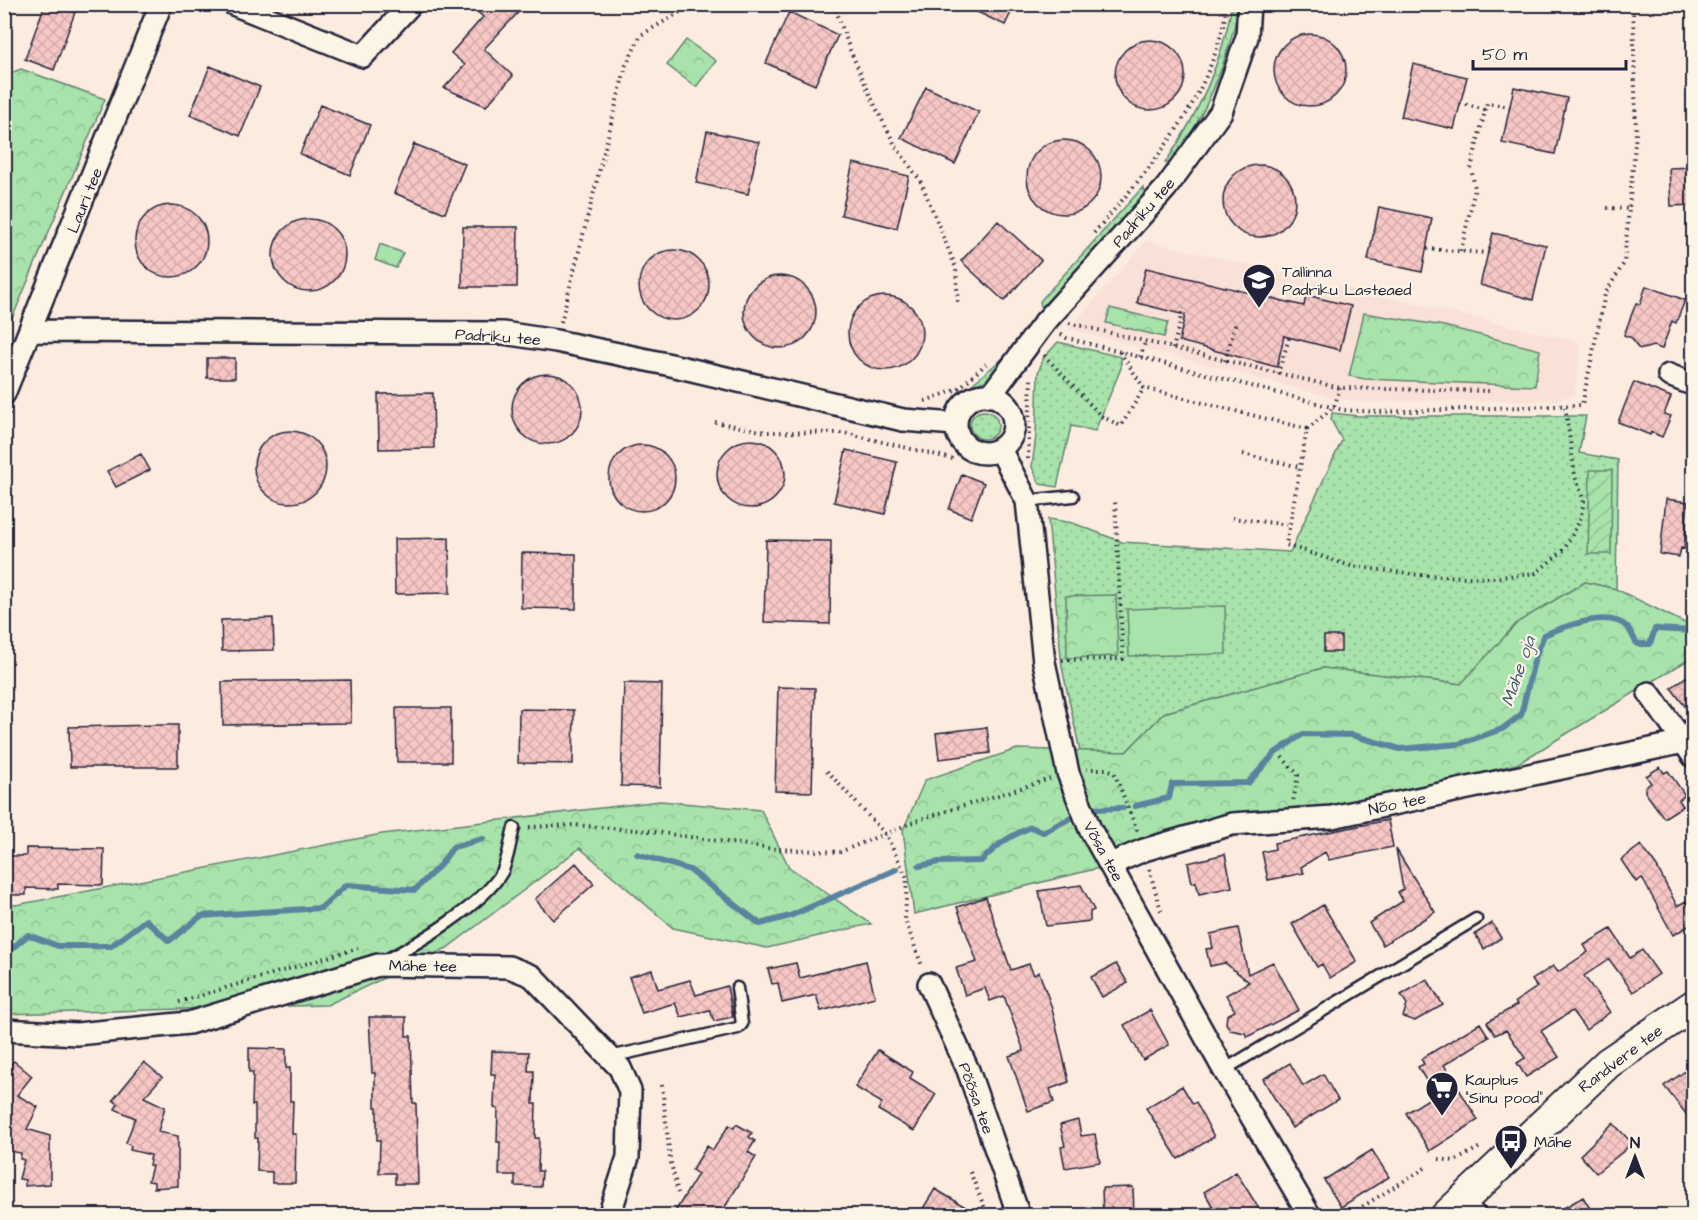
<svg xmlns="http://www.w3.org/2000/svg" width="1698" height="1220" viewBox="0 0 1698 1220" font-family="'Architects Daughter',sans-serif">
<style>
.built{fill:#fae1d7}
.grass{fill:url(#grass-dots);stroke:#648272;stroke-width:1.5}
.forest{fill:url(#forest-crowns);stroke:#648272;stroke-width:1.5}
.garden{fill:url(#garden-furrows);stroke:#648272;stroke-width:1.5}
.pitch{fill:#a7e3aa;stroke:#648272;stroke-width:1.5}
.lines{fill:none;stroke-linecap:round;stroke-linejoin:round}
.stream{stroke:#5a839f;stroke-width:6}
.building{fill:url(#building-cross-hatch);stroke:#22223b;stroke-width:1.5}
.service-casing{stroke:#22223b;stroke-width:15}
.minor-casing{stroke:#22223b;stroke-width:26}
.secondary-casing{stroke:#22223b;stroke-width:34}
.path{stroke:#22223b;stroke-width:4;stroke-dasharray:1.5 4.5;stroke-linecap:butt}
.service{stroke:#fcf5e5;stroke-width:10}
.minor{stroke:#fcf5e5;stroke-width:21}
.secondary{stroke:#fcf5e5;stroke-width:30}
.labels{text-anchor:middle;stroke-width:4.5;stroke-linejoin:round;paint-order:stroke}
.street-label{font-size:16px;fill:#22223b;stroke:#fcf5e5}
.poi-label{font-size:16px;fill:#22223b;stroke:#fcf5e5;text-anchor:start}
.water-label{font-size:18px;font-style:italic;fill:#435a75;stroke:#fcf5e5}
</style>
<defs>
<pattern id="grass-dots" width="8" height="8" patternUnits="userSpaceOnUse" patternTransform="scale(1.5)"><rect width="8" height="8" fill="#a7e3aa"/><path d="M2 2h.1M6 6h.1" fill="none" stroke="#8fc293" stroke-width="1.8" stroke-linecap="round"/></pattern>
<pattern id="forest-crowns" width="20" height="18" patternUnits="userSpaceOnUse" patternTransform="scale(1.5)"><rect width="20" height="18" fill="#a7e3aa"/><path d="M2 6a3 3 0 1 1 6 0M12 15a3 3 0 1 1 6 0" fill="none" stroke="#8fc293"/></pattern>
<pattern id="garden-furrows" width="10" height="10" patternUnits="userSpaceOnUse" patternTransform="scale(1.5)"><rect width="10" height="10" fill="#a7e3aa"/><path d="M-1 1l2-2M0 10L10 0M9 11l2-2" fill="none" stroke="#8fc293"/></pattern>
<pattern id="building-cross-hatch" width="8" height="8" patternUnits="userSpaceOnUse" patternTransform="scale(1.5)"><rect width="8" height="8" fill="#f7c7c5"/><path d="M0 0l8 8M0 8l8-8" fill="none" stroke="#d3abaa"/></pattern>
</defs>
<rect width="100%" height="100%" fill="#fbecdf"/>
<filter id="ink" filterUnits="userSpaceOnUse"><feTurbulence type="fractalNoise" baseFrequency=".0167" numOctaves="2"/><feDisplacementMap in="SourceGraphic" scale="12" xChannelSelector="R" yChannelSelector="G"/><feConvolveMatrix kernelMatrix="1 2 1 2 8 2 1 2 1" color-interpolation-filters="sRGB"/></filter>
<g filter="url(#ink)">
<path class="built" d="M1146 241 1582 343 1574 395 1556 400 1362 402 1337 399 1069 329Z"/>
<path class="grass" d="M1232 5H1239C1228 62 1206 115 1172 163H1165C1198 115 1222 62 1232 5Z
M1143 187 1144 195 1042 309 1040 302 1042 299Z
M1058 342 1121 357V368L1095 431 1071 426 1057 487 1040 484 1032 467 1036 435 1038 373 1043 359Z
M1003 358 989 379 965 390Z
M970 425a14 14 0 1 1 28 0a14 14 0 1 1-28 0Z
M1332 413 1358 416H1586L1579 453 1618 460 1616 589 1585 582 1518 622 1462 684 1323 668 1164 713 1126 752 1080 751 1062 667 1048 519 1073 523 1122 542 1290 552 1342 440 1331 420Z"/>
<path class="forest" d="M686 40 716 61 696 87 667 65Z
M21 69 105 99 5 335V75Z
M380 244 403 253 396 268 375 260Z
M1110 308 1168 322 1164 337 1106 323Z
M1364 313 1444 326 1540 350 1535 386 1365 379 1349 376Z
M1585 582 1616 589 1693 627V657L1517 764 914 914 903 830 925 780 1017 749 1126 752 1164 713 1323 668 1461 684 1518 622Z
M1116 595 1118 656 1067 658 1066 596Z
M660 801 761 810 789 867 871 924 767 948 673 928 580 848 447 948 327 1005 5 1014 4 904 16 905 382 834Z"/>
<path class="garden" d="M1590 470H1612L1611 554H1588Z"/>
<path class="pitch" d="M1225 606 1226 654 1129 656 1127 609Z"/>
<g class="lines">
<path class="stream" d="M1135 806 1169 798 1172 784 1248 783 1275 753 1303 734 1352 735 1400 749 1459 744 1502 729 1521 715 1534 661 1544 635C1563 627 1609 609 1627 627 1631 631 1634 639 1637 644H1650L1655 629 1694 631
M1093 809 1123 808
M637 854 690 870 760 924 790 916 897 869
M919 866 939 862 981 861C1000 843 1006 838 1031 827L1043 832 1069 819
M4 955 28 935 58 946H111L146 920 169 941 201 916 321 908 346 885 415 890 441 864 453 847 483 839"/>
</g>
<path class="building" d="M45 4H78L54 70 25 59Z
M469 4H526L484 49 513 76 486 106 444 88 465 65 451 53 483 17Z
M960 4H1015L1005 25Z
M789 12 838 35 815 85 766 63Z
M1274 70a36 36 0 1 1 72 0a36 36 0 1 1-72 0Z
M1115 75a35 35 0 1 1 70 0a35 35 0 1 1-70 0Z
M1413 64 1467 77 1454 129 1401 117Z
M210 66 260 87 240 136 190 115Z
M926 87 979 112 955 164 901 138Z
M1514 87 1567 98 1555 154 1502 143Z
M320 105 370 125 350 175 300 154Z
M707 131 759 142 748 194 696 183Z
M1027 177a37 37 0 1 1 74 0a37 37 0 1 1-74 0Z
M414 144 465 164 445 213 394 193Z
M853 163 909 176 897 228 841 215Z
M1223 201a36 36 0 1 1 72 0a36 36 0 1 1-72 0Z
M1694 167V205L1671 206 1669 168Z
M135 241a36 36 0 1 1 72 0a36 36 0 1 1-72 0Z
M1379 207 1432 218 1422 272 1368 260Z
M273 255a36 36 0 1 1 72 0a36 36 0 1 1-72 0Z
M998 221 1041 260 1004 301 961 261Z
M463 227H518L517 287H462Z
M1493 233 1546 245 1533 300 1480 285Z
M639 285a35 35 0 1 1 70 0a35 35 0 1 1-70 0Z
M1146 268 1304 306 1306 295 1351 306 1340 350 1284 336 1277 367 1179 341 1185 315 1137 303Z
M744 312a36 36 0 1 1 72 0a36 36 0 1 1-72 0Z
M1646 286 1685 300 1676 323 1672 321 1662 349 1653 346 1643 349 1638 348 1632 338 1624 335 1636 303 1640 304Z
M848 333a37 37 0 1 1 74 0a37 37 0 1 1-74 0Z
M207 358H235V378H207Z
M512 409a35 35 0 1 1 70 0a35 35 0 1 1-70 0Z
M1634 382 1671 397 1664 414 1671 416 1662 437 1651 432 1650 435 1618 422Z
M433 393 434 448 379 449 378 394Z
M254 467a36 36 0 1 1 72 0a36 36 0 1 1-72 0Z
M717 474a34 34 0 1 1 68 0a34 34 0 1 1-68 0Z
M609 478a33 33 0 1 1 66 0a33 33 0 1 1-66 0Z
M846 450 897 462 885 514 834 502Z
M141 454 150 470 116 487 107 471Z
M962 474 984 483 971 518 949 509Z
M1666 499 1688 502 1684 549 1681 548 1679 557 1660 554Z
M449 538 450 593 395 594 394 539Z
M766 540 831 541 830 624 764 622Z
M522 553 576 554V609L521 608Z
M273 618 274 650 222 651 221 620Z
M1324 636H1341V652H1324Z
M1694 671V718L1671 688Z
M350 680 351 723 223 725 222 682Z
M624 683 662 684 660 787 621 786Z
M778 687 815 688 812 792 775 791Z
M396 708H451V762H397Z
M519 709 574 710 573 764 518 763Z
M159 725H178V767H70L69 727Z
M987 727 990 753 939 759 936 733Z
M1660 767 1664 773 1668 771 1685 795 1679 800 1683 806 1664 818 1645 792V787L1651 783 1646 776Z
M1388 820 1393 847 1329 860 1325 852 1301 867 1304 873 1268 880 1262 852 1275 849 1274 843Z
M1641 845 1657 867 1677 906 1686 901 1694 914V923L1673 935 1642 878 1636 882 1621 860Z
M26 848 104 849 103 885 58 884V889L26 888V895H4V856H26Z
M1396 849 1435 912 1383 945 1369 923 1403 901 1398 892 1403 889Z
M1225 854 1232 887 1199 894 1196 882 1192 883 1188 863Z
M576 863 594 884 553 920 535 899Z
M1081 885 1094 910 1090 912V921L1046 926 1039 891Z
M986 897 1011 970 1029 964 1034 975 1039 972 1052 1008 1069 1082 1050 1089 1054 1102 1028 1111 1009 1056 1024 1051 1004 996 990 1001 985 988 965 995 956 968 977 962 957 907Z
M1323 905 1357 962 1330 978 1322 964 1317 967 1292 924Z
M1492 923 1501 938 1484 949 1475 934Z
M1238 928 1248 974 1273 962 1299 1010 1247 1037 1245 1033 1230 1030 1226 1023 1227 1015 1235 1011 1226 995 1249 982 1225 963 1210 966 1206 949 1213 948 1210 934Z
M1611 929 1630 958 1642 950 1659 974 1633 992 1609 959 1584 976 1610 1012 1586 1030 1572 1011 1541 1031 1559 1057 1526 1077 1517 1063 1525 1058 1506 1030 1495 1035 1487 1022 1517 1005 1515 1002 1537 987 1532 980 1553 966 1558 972 1588 952 1584 945Z
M866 961 875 997 821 1011 816 995 782 1003 778 983 772 984 768 969 796 963 800 978Z
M1116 964 1128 983 1102 997 1091 977Z
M652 970 658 989 690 980 696 995 727 986 733 1017 714 1021 710 1010 681 1017 675 1003 642 1013 629 977Z
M1427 979 1443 1005 1415 1021 1403 1017 1407 1004 1401 995Z
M1150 1010 1169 1045 1143 1060 1124 1025Z
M369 1017H406V1036H411L413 1103H416L418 1184H395V1173H379L380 1140H377V1107H375V1073H372Z
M1480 1023 1489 1037 1444 1065 1478 1120 1430 1151 1406 1113 1435 1095 1418 1067 1424 1064 1421 1059Z
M249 1048 286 1049V1068H290V1101H293L292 1134H296L295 1183H272V1172L257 1171 258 1138H255V1105H252L253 1072H249Z
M878 1050 913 1072 910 1078 936 1094 914 1131 878 1110 882 1103 855 1087Z
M492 1051 529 1052 528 1071H534L533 1104H536L535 1138H539L538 1171H542L541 1187 515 1186V1175H499L500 1142H497L498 1109 494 1108 495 1074H491Z
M14 1061 32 1076 17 1095 38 1107 27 1129 50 1136V1184L25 1186V1180L19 1179 24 1160 20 1159 21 1153 4 1150V1072Z
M144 1062 162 1077 144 1097 165 1107 158 1132 178 1136V1186L154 1188V1182L148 1181 152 1166 149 1165 151 1155 130 1150 131 1146 126 1143 135 1118 115 1109 118 1104 113 1100Z
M1290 1063 1303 1086 1323 1074 1338 1100 1292 1128 1263 1079Z
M1687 1070 1694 1079V1124L1664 1086Z
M1182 1086 1193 1104 1196 1102 1214 1137 1178 1159 1146 1108Z
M1078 1120 1081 1136 1095 1134 1100 1162 1065 1168 1061 1147 1065 1146 1060 1125Z
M1613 1123 1631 1142 1625 1150 1596 1173 1580 1155Z
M736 1124 752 1133 749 1137 755 1141 748 1152 756 1157 720 1215H673L698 1174 692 1170 707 1146 713 1150 729 1125 734 1128Z
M1372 1150 1389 1177 1341 1207 1324 1180Z
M1236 1172 1263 1215H1218L1204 1192Z
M1133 1187 1134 1215H1103L1102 1188Z
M935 1189 979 1215H919Z
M1583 1197 1594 1215H1551Z"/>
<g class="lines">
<g class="service-casing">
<path id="service" d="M1027 501 1073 496
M384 961C417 944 483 905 502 872 508 861 510 841 514 828
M610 1057 738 1028 742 1024 737 988
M1224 1070 1476 919"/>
</g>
<g class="minor-casing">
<path id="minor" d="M233 4 363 56 411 4
M32 331 503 333 556 341 671 365 903 420 955 424
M1669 375 1694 385
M4 394 161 4
M956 424a29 29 0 1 1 58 0a29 29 0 1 1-58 0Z
M990 396 1045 322 1166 188 1221 112 1247 37 1249 4
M1000 449 1027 501 1044 662 1068 773 1090 829 1224 1070 1310 1216
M1649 693 1694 757
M1111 864 1144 850 1232 824 1332 817 1684 742
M929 984 968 1070 1019 1216
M4 1030 77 1034 189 1023 378 965 509 967 532 976 620 1068 630 1091 628 1157 609 1216
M1462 1202 1475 1216"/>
</g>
<g class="secondary-casing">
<path id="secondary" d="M1446 1216 1608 1063 1694 1005"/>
</g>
<path class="path" d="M834 4 850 50 875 106 895 145 921 182 956 268 958 304
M1460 103 1485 110
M1607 208 1631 209
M1094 233C1151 167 1211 100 1226 11
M1427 249 1488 253
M1461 251 1475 188 1471 168 1487 103 1510 107
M561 322 626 65 641 35 694 4
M1069 323 1340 388 1490 391
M1061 334 1067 338 1343 410 1380 412 1582 405 1605 294 1624 263 1636 133 1633 4
M1173 349 1183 308
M1120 352 1144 388 1307 429 1286 545 1351 566 1418 575 1491 578 1536 573 1564 550 1580 520 1584 501 1575 476 1565 405
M1044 355 1101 416 1121 426 1144 388
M1140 357 1145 343
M1225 361 1236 322
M1278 374 1290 335
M925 401 958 389 986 364
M715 422 766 432 845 433 953 459
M4 425 10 412
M1307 429 1334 407 1340 388
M1243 454 1300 467
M1028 459 1031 377
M1232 518 1290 525
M1062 660 1123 659 1115 501
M1282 757 1298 775 1293 802
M1086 769H1107L1114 772 1138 833
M827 771 886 835 907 878 905 920 922 966
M529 827 574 825 648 831 775 849 840 852 921 819 1050 779
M1149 869 1162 914
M179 1002 358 948
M662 1085 670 1159 678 1193
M1439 1159 1455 1161 1482 1146
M970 1172 988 1216
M1347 1216 1425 1168
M1415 1216 1418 1215"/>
<use href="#service" class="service"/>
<use href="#minor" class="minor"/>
<use href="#secondary" class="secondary"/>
</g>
</g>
<defs>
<g id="school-pin" transform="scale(1.725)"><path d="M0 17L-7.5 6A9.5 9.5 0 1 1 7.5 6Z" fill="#22223b" stroke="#fcf5e5"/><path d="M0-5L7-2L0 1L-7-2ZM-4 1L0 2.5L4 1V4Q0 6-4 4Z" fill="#fff"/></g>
<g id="supermarket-pin" transform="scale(1.725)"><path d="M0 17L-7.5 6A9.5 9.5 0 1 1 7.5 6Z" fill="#22223b" stroke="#fcf5e5"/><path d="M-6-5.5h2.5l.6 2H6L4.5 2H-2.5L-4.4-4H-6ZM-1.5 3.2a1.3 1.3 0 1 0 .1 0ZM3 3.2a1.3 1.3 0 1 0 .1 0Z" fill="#fff"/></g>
<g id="bus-pin" transform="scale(1.725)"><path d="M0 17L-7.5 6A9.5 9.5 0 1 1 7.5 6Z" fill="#22223b" stroke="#fcf5e5"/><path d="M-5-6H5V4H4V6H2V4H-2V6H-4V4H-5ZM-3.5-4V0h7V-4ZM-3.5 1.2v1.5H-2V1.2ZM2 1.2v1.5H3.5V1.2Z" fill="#fff"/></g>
</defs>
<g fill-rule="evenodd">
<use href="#school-pin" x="1259" y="280"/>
<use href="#supermarket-pin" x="1442" y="1088"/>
<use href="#bus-pin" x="1511" y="1141"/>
</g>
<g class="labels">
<g class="street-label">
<text transform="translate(84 200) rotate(-68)" y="6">Lauri tee</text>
<text transform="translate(1143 212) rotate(-49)" y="6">Padriku tee</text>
<text transform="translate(498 336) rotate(4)" y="6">Padriku tee</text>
<text transform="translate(1397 803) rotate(-12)" y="6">Nõo tee</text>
<text transform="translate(1104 851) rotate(61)" y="6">Võsa tee</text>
<text transform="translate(423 965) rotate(1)" y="6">Mähe tee</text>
<text transform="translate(1620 1058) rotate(-37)" y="6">Randvere tee</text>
<text transform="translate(977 1098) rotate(70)" y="6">Põõsa tee</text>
</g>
<g class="poi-label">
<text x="1282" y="277">Tallinna<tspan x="1282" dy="18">Padriku Lasteaed</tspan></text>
<text x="1465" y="1085">Kauplus<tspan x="1465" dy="18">"Sinu pood"</tspan></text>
<text x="1534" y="1147">Mähe</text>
</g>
<g class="water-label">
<text transform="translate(1518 671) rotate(-71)" y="6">Mähe oja</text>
</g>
</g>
<rect width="1698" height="1220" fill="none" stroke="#fcf5e5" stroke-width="24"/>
<rect x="12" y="12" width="1674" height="1196" fill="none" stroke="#22223b" stroke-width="2" filter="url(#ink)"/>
<g transform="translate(1635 1157)" stroke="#fcf5e5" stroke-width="4.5" paint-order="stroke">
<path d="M0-4.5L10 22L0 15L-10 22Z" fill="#22223b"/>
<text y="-9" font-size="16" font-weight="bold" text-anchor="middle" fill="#22223b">N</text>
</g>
<path d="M1473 60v9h153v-9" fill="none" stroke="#22223b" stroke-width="3"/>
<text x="1482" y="60" font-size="18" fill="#22223b" stroke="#fcf5e5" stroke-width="4.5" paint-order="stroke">50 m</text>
</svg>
